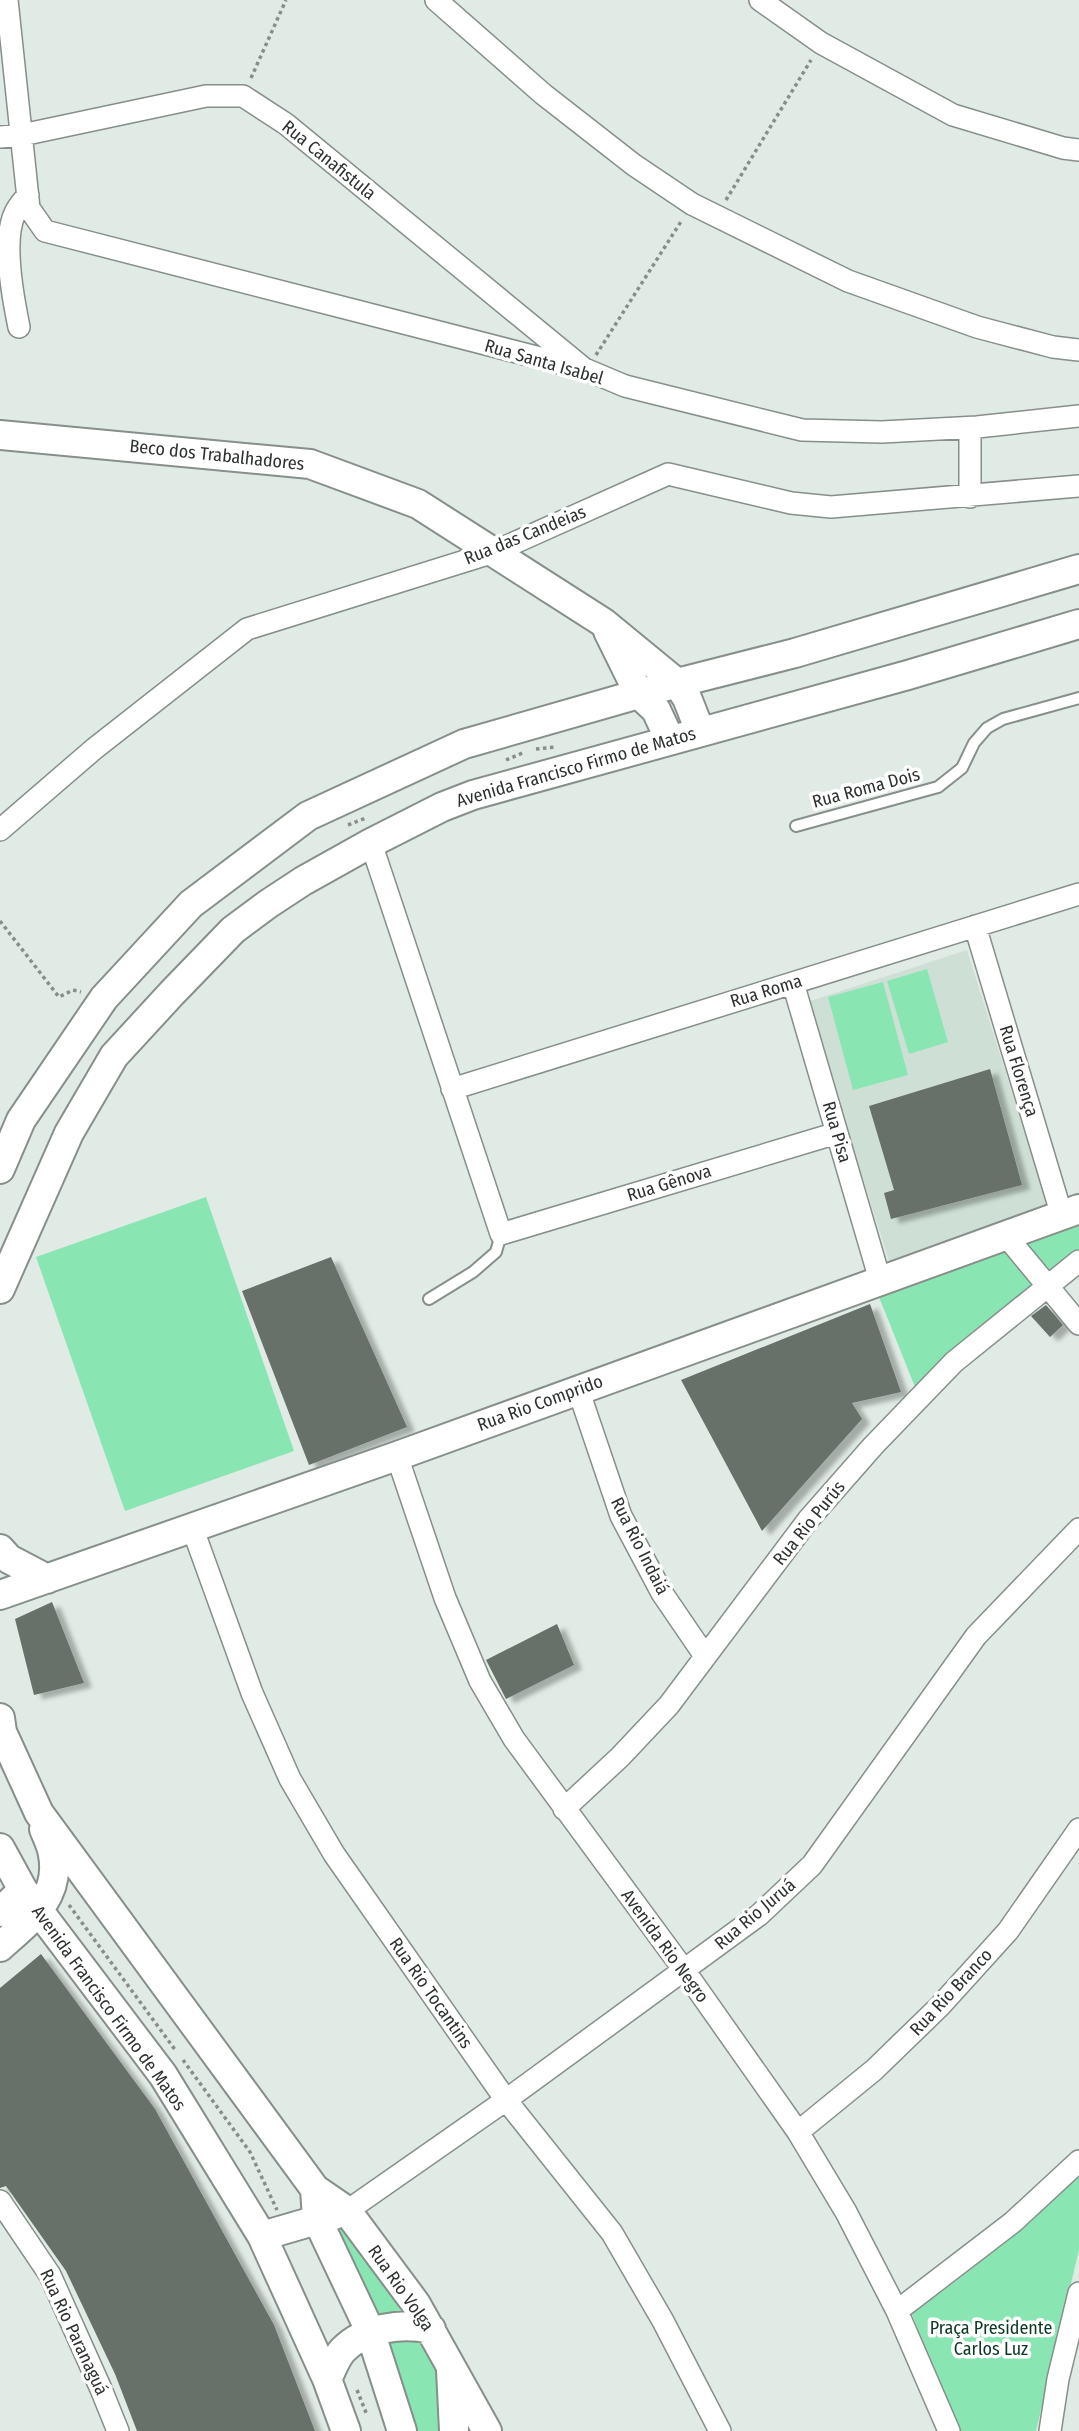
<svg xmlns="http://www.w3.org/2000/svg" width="1079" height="2431" viewBox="0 0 1079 2431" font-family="'Fira Sans Condensed',sans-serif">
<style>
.built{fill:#cee0d5}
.green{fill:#89e6b2}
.building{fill:#68706b;filter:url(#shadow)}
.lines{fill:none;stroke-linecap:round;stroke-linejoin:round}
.service-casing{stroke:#868f89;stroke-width:14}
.minor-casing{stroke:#868f89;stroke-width:24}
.tertiary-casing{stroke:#868f89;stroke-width:32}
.path{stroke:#878e89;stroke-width:3.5;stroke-dasharray:3.5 3.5;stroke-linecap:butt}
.service{stroke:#fff;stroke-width:10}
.minor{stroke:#fff;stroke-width:21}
.tertiary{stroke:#fff;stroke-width:28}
.labels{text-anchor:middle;stroke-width:7;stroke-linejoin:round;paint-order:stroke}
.street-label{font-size:18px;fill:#2e322f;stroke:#fff}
.park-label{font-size:18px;fill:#0b3822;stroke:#fff}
</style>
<defs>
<filter id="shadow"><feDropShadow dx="8" dy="4.5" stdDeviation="2" flood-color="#0004"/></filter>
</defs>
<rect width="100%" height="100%" fill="#e1ebe5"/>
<path class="built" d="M967 950 1049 1210 889 1261 807 1002Z"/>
<path class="green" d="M927 969 948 1042 909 1054 887 981Z
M883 982 908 1075 853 1090 828 997Z
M206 1197 294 1451 125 1511 36 1257Z
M1079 1219V1251L1050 1273 1023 1240Z
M1004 1247 1035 1287 953 1351 915 1387 879 1297Z
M1079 2173V2250L1036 2431H957L912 2314C971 2271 1027 2225 1079 2173Z
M333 2218 347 2224 437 2369 438 2431H413L385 2335Z"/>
<path class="building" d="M990 1069 1022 1185 891 1219 884 1193 894 1190 869 1106Z
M331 1257 407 1427 309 1465 242 1291Z
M870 1304 901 1392 852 1403 862 1419 762 1531 681 1380Z
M1046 1305 1063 1325 1050 1337 1031 1316Z
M52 1602 84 1683 34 1695 15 1619Z
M557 1624 574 1665 506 1699 486 1660Z
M41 1954 155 2109 274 2325 315 2431H137L115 2374 66 2271 6 2186 0 2188V1988Z"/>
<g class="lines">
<g class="service-casing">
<path id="service" d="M796 826 938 787 962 768 974 743 987 728 1003 719 1079 698
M429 1299 473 1272 496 1252 501 1234"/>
</g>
<g class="minor-casing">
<path id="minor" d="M7 0 29 208 45 231 587 370 625 386 802 430 882 432 977 427 1079 416
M436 0 543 94 634 165 692 204 848 281 977 327 1053 347 1079 350
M760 0 821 43 953 115 1063 148 1079 150
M0 137 22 135 206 96H243L286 124 582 367
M19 327C13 298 2 240 15 213 18 206 24 200 28 195
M970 428V497
M0 830 94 749 247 629 494 552 668 474 791 503 831 507 1079 486
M371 843 501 1234 837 1133
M975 926 1062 1216
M793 983 880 1280
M452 1089 1079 894
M1007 1237 1079 1324
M578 1389 621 1516 662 1593 705 1656
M397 1456 445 1598 480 1681 514 1739 684 1970 798 2132 846 2212 897 2311 949 2431
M192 1527 252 1693 290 1779 334 1854 506 2100 612 2233 663 2321 720 2431
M564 1809 620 1757 669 1705 808 1520 873 1446 954 1362 1079 1261
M798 2132 874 2070 940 2006 1008 1931 1079 1829
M0 2201 50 2275 101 2389 118 2431
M347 2211 506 2100 759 1915 812 1865 976 1636 1079 1529
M897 2311 1013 2222 1079 2161
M1050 2431 1058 2379 1079 2293"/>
</g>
<g class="tertiary-casing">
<path id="tertiary" d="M0 435 310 464 418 504 604 623 677 683 687 698 700 731
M608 631 639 694 656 710 670 740
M0 1169 21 1120 104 998 191 904 308 816 464 744 677 683 795 653 1079 569
M0 1289 69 1133 114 1056 172 993 233 930 268 904 303 881 371 843 442 807 473 795 908 675 1079 624
M0 1549 9 1559 47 1579
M0 1595 397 1456 1079 1209
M0 1718 2 1732 39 1813 315 2189 317 2219 370 2331 402 2431
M0 1848 23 1890 163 2075 262 2236 327 2379 346 2431
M0 1912 23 1890
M0 1947C28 1922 61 1898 53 1855 52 1846 47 1837 44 1829
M315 2189 347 2211 416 2304 487 2431
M262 2236 334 2215
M451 2370 454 2431
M327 2379C332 2370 336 2357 343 2350 365 2328 401 2322 431 2329"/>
</g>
<path class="path" d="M251 78 286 0
M726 200 811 60
M596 355 682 220
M536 749 556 747
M506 760 525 752
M348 825 366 818
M0 921 59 997 73 990 81 992
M69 1905 176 2051
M183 2060 250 2152 277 2210
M357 2390 367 2415"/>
<use href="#service" class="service"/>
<use href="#minor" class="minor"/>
<use href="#tertiary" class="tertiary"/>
</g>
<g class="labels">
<g class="street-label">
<text transform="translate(329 160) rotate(39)" y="6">Rua Canafistula</text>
<text transform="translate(544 362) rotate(16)" y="6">Rua Santa Isabel</text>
<text transform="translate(217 455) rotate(6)" y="6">Beco dos Trabalhadores</text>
<text transform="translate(525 535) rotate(-22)" y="6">Rua das Candeias</text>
<text transform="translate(576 767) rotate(-16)" y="6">Avenida Francisco Firmo de Matos</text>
<text transform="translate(866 788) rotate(-15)" y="6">Rua Roma Dois</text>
<text transform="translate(766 991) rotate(-17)" y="6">Rua Roma</text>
<text transform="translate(1019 1071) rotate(73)" y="6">Rua Florença</text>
<text transform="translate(837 1132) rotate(74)" y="6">Rua Pisa</text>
<text transform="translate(669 1183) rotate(-17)" y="6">Rua Gênova</text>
<text transform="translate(540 1403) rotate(-20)" y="6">Rua Rio Comprido</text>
<text transform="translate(809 1523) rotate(-51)" y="6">Rua Rio Purús</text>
<text transform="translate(640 1546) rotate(63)" y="6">Rua Rio Indaiá</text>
<text transform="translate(755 1914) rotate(-40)" y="6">Rua Rio Juruá</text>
<text transform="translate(665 1946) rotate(54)" y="6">Avenida Rio Negro</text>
<text transform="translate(951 1992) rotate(-47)" y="6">Rua Rio Branco</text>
<text transform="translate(431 1993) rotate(55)" y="6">Rua Rio Tocantins</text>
<text transform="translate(109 2008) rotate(54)" y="6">Avenida Francisco Firmo de Matos</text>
<text transform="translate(401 2288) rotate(55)" y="6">Rua Rio Volga</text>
<text transform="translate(74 2332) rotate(65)" y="6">Rua Rio Paranaguá</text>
</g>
<g class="park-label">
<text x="991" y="2334">Praça Presidente<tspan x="991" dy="21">Carlos Luz</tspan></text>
</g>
</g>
</svg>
